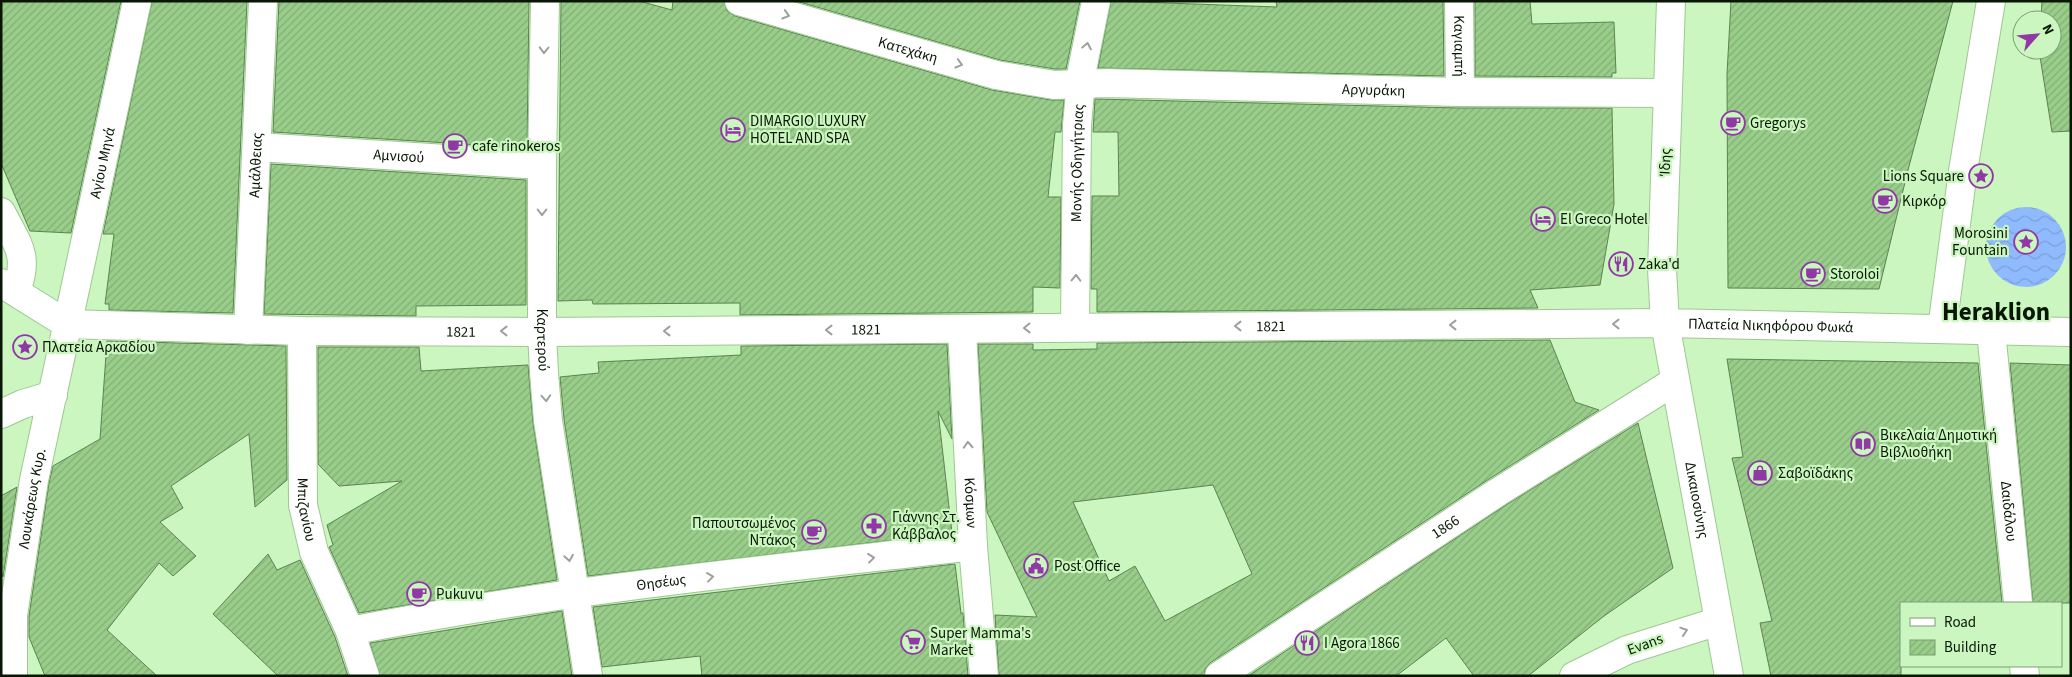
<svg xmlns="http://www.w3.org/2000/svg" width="2072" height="677" viewBox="0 0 2072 677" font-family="'Source Sans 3',sans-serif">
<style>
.water{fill:url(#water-waves)}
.building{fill:url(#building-hatch);stroke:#5c8351;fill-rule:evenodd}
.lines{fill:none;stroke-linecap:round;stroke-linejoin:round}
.street-casing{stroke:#9ec893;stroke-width:30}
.secondary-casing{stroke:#9ec893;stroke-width:30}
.street{stroke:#fff;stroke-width:28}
.secondary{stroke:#fff;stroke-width:28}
.oneway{stroke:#9ca29b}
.labels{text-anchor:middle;stroke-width:4.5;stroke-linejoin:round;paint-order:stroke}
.street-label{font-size:15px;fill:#081704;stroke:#cbf6bf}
.poi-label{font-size:15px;fill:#081704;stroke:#cbf6bf;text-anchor:start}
.town-label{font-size:25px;font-weight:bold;fill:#081704;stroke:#cbf6bf}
</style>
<defs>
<pattern id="water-waves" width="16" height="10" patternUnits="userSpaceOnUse" patternTransform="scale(1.25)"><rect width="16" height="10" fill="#8fbbfe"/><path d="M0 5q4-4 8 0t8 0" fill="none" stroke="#7aa0d8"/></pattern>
<pattern id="building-hatch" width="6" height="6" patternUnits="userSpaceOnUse" patternTransform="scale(1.25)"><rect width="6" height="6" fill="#99cd8a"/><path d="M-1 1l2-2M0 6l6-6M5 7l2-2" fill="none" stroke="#82af75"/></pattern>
</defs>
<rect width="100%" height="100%" fill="#cbf6bf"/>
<path class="water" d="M1986 247a40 40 0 1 1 80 0a40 40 0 1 1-80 0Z"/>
<path class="building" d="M1 1H121L71 233 30 231 1 163Z
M152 1H247L233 313 109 310V304H105L114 234H103Z
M279 1H529L527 148 273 132Z
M561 1H639L672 10 673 1H724L727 11 735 16 992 90 1051 100H1064L1061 132H1055L1048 197H1061L1060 288 1033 287V312L740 315V303L593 304 592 300 558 301Z
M796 1H1080L1066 69H1055L1000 60Z
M1111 1 1277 7 1276 1H1443L1444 76 1098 68Z
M1475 1H1530L1532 24 1614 22 1616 73H1612V77L1475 76Z
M1731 1H1953L1908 170 1879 289 1728 288 1727 74Z
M2042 1H2071V131L2052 132 2039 50H2052V20H2041Z
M1095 99 1460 108H1612L1614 204 1600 285 1530 290 1538 308 1097 312V289H1091L1092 196H1119L1118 132H1093Z
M271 164 526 180V305L416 306V316L264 314Z
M1550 340 1575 402 1599 410 1489 479 1210 663 1205 669 1204 676H999L995 615 1037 617 987 512 978 344H1033V350L1097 349V343ZM1213 485 1252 574 1165 621 1135 566 1109 581 1073 502Z
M107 341 286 346 287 480 255 507 249 434 171 486 183 508 160 522 196 556 173 576 159 563 107 630 157 676H45L29 637V616L49 483 53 466 100 439Z
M947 344 952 439 938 411 952 533 588 576 564 419 560 377 599 373 598 362 741 355V346Z
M318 347H419L421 371 528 365 533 423 557 580 359 613 329 547 333 545 327 525 402 481 339 486 318 464Z
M1727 359 1978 363 2002 603H1901V676H1771L1760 623 1772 621 1732 458 1743 457Z
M2010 363 2071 365V603H2033Z
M1638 423 1673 568 1604 616 1528 676H1474L1446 638 1396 676H1248L1506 505Z
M17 487 3 577 1 572V496Z
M268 554 277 570 300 560 335 637 348 676H278L213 614Z
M955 564 961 613H963L968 676H702L700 656 602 667 593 607Z
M562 611 572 676H380L370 643Z"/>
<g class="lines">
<g class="street-casing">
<g id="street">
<path id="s1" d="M545 1 542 165V332L544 373 548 421 588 676"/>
<path id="s2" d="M739 1 996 75 1054 85 1107 83 1460 92 1667 93"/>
<path id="s3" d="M1459 1 1460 92"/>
<path id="s4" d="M1671 1 1662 269 1665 323 2071 332"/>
<path id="s5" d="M257 147 542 165"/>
<path d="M1 212C17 244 30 255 16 291"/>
<path d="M1 283 67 324"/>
<path id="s6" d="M962 329 973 546 984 676"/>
<path d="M1942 329 1963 171 1991 1"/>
<path id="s7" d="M248 330 263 1"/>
<path id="s8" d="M302 331 303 505 314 552 350 631 365 676"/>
<path id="s9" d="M1991 331 2018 603"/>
<path d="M1 414 23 404 53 395"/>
<path d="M1719 621 1729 676"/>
<path id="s10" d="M350 631C556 590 765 570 973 546"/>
<path d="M2024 666 2025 676"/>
<path id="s11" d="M1219 676 1498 492 1675 381"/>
</g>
</g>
<g class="secondary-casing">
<g id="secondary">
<path id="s12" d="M67 324 302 331 542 332 1665 323 1719 621 1627 650 1574 676"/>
<path id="s13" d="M1075 327 1077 125 1082 70 1096 1"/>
<path id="s14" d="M13 676V615L34 480 137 1"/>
</g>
</g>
<use href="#street" class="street"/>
<use href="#secondary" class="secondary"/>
</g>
<defs><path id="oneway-chevron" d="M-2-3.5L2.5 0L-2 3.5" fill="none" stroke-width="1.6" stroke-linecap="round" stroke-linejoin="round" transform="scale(1.25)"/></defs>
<g class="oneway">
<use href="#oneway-chevron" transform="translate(786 15) rotate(16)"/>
<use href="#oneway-chevron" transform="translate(1087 46) rotate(-79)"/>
<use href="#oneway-chevron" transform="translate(544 50) rotate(91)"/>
<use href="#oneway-chevron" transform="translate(959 64) rotate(16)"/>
<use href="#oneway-chevron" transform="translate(542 212) rotate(90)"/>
<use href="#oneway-chevron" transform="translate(1076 278) rotate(-89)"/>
<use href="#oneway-chevron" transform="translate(1616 324) rotate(180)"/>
<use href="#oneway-chevron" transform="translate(1453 325) rotate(180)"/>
<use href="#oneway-chevron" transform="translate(1238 326) rotate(180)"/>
<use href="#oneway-chevron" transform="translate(1027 328) rotate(179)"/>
<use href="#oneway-chevron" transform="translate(829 330) rotate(180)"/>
<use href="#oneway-chevron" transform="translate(504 331) rotate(-180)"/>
<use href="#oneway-chevron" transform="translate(667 331) rotate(180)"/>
<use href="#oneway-chevron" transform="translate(546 398) rotate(86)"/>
<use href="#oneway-chevron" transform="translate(968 445) rotate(-93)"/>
<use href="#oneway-chevron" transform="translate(569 558) rotate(81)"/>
<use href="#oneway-chevron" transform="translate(871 558) rotate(-7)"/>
<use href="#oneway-chevron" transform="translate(710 577) rotate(-7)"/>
<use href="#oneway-chevron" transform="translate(1684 631) rotate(-18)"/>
</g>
<defs>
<g id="cafe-ring" transform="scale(1.25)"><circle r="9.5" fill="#cbf6bf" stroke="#9039a6" stroke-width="1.5"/><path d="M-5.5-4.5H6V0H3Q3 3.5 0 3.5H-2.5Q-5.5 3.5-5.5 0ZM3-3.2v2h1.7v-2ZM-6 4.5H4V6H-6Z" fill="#9039a6"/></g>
<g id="hotel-ring" transform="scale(1.25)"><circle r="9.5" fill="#cbf6bf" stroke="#9039a6" stroke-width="1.5"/><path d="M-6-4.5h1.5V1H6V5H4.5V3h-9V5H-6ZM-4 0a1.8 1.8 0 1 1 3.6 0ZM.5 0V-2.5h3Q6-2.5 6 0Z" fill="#9039a6"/></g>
<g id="sight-ring" transform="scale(1.25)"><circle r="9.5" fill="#cbf6bf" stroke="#9039a6" stroke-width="1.5"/><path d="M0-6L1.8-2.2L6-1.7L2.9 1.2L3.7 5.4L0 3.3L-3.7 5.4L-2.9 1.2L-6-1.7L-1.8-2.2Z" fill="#9039a6"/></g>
<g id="restaurant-ring" transform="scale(1.25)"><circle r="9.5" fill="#cbf6bf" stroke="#9039a6" stroke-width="1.5"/><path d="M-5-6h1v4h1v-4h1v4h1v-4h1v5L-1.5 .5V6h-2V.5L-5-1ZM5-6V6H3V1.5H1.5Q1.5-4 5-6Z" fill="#9039a6"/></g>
<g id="library-ring" transform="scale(1.25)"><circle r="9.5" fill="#cbf6bf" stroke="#9039a6" stroke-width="1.5"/><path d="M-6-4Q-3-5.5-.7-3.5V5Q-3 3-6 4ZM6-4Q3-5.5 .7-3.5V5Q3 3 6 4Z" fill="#9039a6"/></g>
<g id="shop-ring" transform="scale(1.25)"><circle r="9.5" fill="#cbf6bf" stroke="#9039a6" stroke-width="1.5"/><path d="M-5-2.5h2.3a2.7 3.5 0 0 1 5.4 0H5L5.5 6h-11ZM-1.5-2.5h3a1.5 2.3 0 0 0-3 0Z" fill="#9039a6"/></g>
<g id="pharmacy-ring" transform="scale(1.25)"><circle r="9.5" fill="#cbf6bf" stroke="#9039a6" stroke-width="1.5"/><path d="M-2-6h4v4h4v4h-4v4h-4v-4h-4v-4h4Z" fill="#9039a6"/></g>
<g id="civic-ring" transform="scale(1.25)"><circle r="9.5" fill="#cbf6bf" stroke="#9039a6" stroke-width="1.5"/><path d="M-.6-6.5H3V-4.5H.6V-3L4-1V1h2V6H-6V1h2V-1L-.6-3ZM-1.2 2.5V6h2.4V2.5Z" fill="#9039a6"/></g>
<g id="supermarket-ring" transform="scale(1.25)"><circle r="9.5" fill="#cbf6bf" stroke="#9039a6" stroke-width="1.5"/><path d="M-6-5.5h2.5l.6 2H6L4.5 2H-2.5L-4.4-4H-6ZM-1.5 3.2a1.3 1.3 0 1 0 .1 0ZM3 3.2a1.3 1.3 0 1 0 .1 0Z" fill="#9039a6"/></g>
</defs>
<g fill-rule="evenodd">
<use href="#cafe-ring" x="1733" y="123"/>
<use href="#hotel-ring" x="733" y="130"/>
<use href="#cafe-ring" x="455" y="146"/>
<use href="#sight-ring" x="1981" y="176"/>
<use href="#cafe-ring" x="1885" y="201"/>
<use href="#hotel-ring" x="1543" y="219"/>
<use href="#sight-ring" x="2026" y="242"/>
<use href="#restaurant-ring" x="1621" y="264"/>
<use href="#cafe-ring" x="1813" y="274"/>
<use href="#sight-ring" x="25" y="347"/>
<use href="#library-ring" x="1863" y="444"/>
<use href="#shop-ring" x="1760" y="473"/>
<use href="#pharmacy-ring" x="874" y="526"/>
<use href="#cafe-ring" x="814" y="532"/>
<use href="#civic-ring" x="1036" y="566"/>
<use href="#cafe-ring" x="419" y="594"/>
<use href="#supermarket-ring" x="913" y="642"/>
<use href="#restaurant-ring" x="1307" y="643"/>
</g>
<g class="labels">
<g class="street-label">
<text dy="5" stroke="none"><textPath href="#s3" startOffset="45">Καγιαμπή</textPath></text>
<text dy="5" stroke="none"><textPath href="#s2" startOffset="176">Κατεχάκη</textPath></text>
<text dy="5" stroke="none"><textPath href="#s2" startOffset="646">Αργυράκη</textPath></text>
<text dy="5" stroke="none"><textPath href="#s5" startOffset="142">Αμνισού</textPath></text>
<text dy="5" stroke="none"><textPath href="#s14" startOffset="522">Αγίου Μηνά</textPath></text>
<text transform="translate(1665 162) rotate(-88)" y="5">Ίδης</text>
<text dy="5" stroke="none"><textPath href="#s13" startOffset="164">Μονής Οδηγήτριας</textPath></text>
<text dy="5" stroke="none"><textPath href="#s7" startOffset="165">Αμάλθειας</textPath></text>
<text dy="5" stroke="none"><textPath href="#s4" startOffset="428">Πλατεία Νικηφόρου Φωκά</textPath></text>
<text dy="5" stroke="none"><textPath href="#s12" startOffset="1204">1821</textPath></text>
<text dy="5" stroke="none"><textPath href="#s12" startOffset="799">1821</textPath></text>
<text dy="5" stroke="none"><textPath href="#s12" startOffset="394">1821</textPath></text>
<text dy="5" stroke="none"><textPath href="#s1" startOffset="339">Καρτερού</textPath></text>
<text dy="5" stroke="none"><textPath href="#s14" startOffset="179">Λουκάρεως Κυρ.</textPath></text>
<text dy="5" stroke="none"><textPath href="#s12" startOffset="1778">Δικαιοσύνης</textPath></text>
<text dy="5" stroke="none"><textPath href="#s6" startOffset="174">Κόσμων</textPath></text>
<text dy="5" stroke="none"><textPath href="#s8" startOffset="179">Μπιζανίου</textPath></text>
<text dy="5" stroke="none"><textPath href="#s9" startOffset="181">Δαιδάλου</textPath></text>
<text dy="5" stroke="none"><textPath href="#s11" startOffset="271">1866</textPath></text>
<text dy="5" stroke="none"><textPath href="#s10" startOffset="315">Θησέως</textPath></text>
<text transform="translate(1645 644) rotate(-20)" y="5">Evans</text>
</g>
<g class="poi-label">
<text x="750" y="126">DIMARGIO LUXURY<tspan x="750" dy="17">HOTEL AND SPA</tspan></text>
<text x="1750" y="128">Gregorys</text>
<text x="472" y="151">cafe rinokeros</text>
<text x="1964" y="181" text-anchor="end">Lions Square</text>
<text x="1902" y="206">Κιρκόρ</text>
<text x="1560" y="224">El Greco Hotel</text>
<text x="2008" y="238" text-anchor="end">Morosini<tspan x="2008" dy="17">Fountain</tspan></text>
<text x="1638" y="269">Zaka'd</text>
<text x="1830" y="279">Storoloi</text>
<text x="42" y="352">Πλατεία Αρκαδίου</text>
<text x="1880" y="440">Βικελαία Δημοτική<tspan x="1880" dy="17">Βιβλιοθήκη</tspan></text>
<text x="1778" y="478">Σαβοϊδάκης</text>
<text x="892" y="522">Γιάννης Στ.<tspan x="892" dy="17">Κάββαλος</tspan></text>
<text x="796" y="528" text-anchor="end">Παπουτσωμένος<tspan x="796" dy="17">Ντάκος</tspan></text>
<text x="1054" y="571">Post Office</text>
<text x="436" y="599">Pukuvu</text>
<text x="930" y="638">Super Mamma's<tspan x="930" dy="17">Market</tspan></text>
<text x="1324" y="648">I Agora 1866</text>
</g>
<g class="town-label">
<text x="1996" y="320">Heraklion</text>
</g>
</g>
<rect width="2072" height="677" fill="none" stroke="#081704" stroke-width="5"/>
<rect x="1900" y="602" width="162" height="65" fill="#cbf6bf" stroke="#7d9d74"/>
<rect x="1910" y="618" width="25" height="8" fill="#ffffff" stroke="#7d9d74"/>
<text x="1944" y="627" font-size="15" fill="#081704">Road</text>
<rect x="1910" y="640" width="25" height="15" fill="url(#building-hatch)" stroke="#7d9d74"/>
<text x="1944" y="652" font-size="15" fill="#081704">Building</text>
<g transform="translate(2037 35) rotate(63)"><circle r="24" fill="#cbf6bf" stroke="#7d9d74"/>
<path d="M0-4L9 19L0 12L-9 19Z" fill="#9039a6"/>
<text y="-8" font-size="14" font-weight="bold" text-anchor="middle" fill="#081704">N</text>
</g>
</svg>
